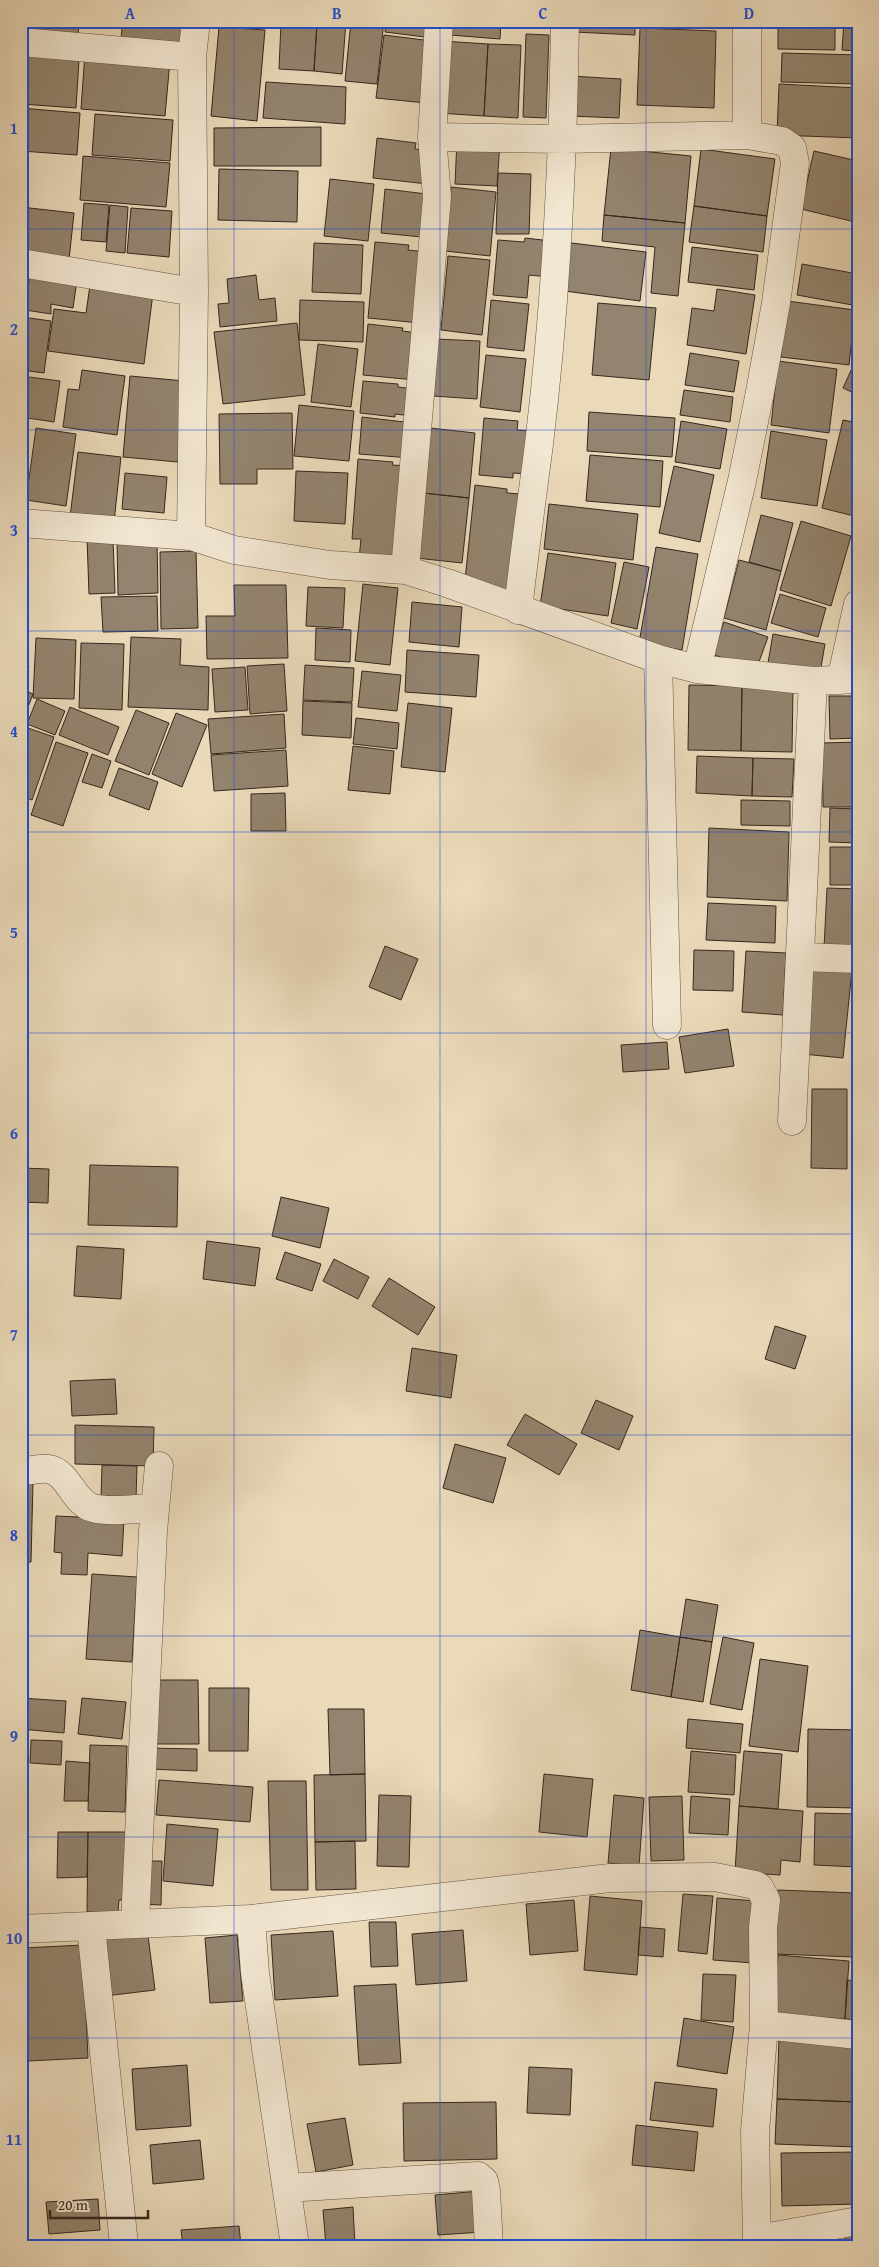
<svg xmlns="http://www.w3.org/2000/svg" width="879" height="2267" viewBox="0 0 879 2267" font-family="'Gentium Book Plus',serif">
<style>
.building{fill:#93846f;stroke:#34271e}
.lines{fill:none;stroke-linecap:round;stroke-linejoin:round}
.street-casing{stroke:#625445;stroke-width:29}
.street{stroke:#f2e7d2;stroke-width:28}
.grid{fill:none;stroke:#1d4ed8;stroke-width:1;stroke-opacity:0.55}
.neatline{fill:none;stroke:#1d4ed8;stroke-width:2}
.grid-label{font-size:16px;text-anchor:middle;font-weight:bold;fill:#1d4ed8}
</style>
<rect width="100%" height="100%" fill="#ebdaba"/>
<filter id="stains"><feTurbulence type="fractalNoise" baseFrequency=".004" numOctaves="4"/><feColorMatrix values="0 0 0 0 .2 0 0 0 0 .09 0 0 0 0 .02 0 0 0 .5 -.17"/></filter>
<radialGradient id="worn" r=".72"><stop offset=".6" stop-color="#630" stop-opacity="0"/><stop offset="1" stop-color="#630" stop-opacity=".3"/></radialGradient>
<path class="building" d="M21 21H79L78 36 21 34Z
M123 21H168L185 23 181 54 120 46Z
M317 21H346L342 74 314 71Z
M351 21H384L377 84 345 81Z
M386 21H435L425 37 385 32Z
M451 21H501L500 39 450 35Z
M574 21H635V35L574 32Z
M641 21H720V27L641 23Z
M778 21H835V50L778 49Z
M844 21H858V51L842 50Z
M281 23 317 25 314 71 279 69Z
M219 27 265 30 257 121 211 116Z
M640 28 716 31 714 108 637 105Z
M526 34 549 35 546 118 523 117Z
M384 35 424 40 423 46 432 47 426 103 376 98Z
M442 41 488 44 484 116 438 113Z
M488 44 521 45 518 118 484 116Z
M85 53 170 60 165 116 81 109Z
M782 53 858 55V84L781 82Z
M26 55 79 60 76 108 22 104Z
M571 76 621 79 619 118 569 116Z
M266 82 346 87 345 124 263 118Z
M779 84 858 88V138L777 135Z
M21 108 80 113 77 155 21 151Z
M95 114 173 120 170 161 92 155Z
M321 127V166H214V128Z
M377 138 416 143 415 149 432 151 428 184 373 178Z
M457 140 500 142 497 186 455 184Z
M611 148 691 156 685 223 604 215Z
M701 149 775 159 767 216 694 206Z
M814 151 858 161V210L855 222 801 209Z
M83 156 170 163 166 207 80 200Z
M219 169 298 171 297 222 218 220Z
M498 173 531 174 529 234H496Z
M330 179 374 184 368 241 324 236Z
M451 187 496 192 490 256 445 251Z
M385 189 427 194 422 237 381 233Z
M84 203 109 205 106 242 81 240Z
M110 205 128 207 125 253 106 251Z
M694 206 767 216 763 252 689 242Z
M21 207 74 213 69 260 21 254Z
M131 208 172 211 169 257 127 253Z
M604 215 685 223 678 296 651 293 655 247 602 241Z
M525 238 551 241 548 277 529 275 527 298 493 295 498 240 524 242Z
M375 242 409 245 408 250 427 252 420 323 368 318Z
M563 242 646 252 640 301 557 290Z
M314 243 363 245 361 294 312 292Z
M692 247 758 255 754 290 688 282Z
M448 256 490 260 482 335 441 330Z
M802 264 858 274V306L797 295Z
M30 273 77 280 73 308 51 304V314L25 310Z
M256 275 259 300 275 298 277 321 220 327 218 304 229 303 227 279Z
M90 285 153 293 144 364 48 351 54 309 86 313Z
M717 289 755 295 746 354 687 345 692 308 714 311Z
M300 300 364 302 363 342 299 340Z
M491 300 529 304 524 351 487 347Z
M787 301 855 310 849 365 781 357Z
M598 303 656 308 649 380 592 375Z
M22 317 51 321 44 373 21 370Z
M297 323 305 395 223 404 214 332Z
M368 324 403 328 402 331 419 333 415 380 363 375Z
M435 339 480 341 477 399 433 396Z
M318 344 358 349 351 407 311 402Z
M690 353 739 361 734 392 685 385Z
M486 355 526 359 520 412 480 407Z
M858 355V395L843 388Z
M778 361 837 369 829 433 771 425Z
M82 370 125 376 117 435 63 427 68 389 79 390Z
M21 376 60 381 54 422 21 417Z
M130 376 185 381 178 462 123 457Z
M363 381 398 384V387L415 389 412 416 395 414V417L360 413Z
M684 390 733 397 730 422 680 415Z
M299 405 354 411 349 461 294 456Z
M589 412 675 418 672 457 587 451Z
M292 413 293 469H257V484H220L219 414Z
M362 417 413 423 411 458 359 454Z
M484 418 518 421 517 430 533 431 529 474 513 473V478L479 475Z
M21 419 28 420 21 472Z
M843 420 858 423V517L822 508Z
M681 421 727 429 720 469 675 462Z
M36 428 76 434 66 506 26 500Z
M430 428 475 433 469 498 423 493Z
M771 431 827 440 817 506 761 498Z
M78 452 121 457 114 522 70 517Z
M590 455 663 461 660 507 586 501Z
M358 459 393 462 392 465 409 466 393 562 359 559 361 539H352Z
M674 466 714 475 700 542 659 533Z
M296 471 348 473 345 524 294 521Z
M125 473 167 477 164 513 122 509Z
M475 485 507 489V493L521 494 510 591 483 588 465 580Z
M423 493 469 498 462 563 416 558Z
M549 504 638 514 633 560 544 549Z
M761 515 793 523 781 571 749 562Z
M801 521 851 536 831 606 780 590Z
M87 538H113L115 593 89 594Z
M117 541H157L158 593 118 595Z
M656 547 698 554 682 650 639 643Z
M196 551 198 628 161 629 160 552Z
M548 553 616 563 608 616 540 606Z
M739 560 781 571 766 630 724 618Z
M624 562 649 567 637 629 611 623Z
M363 584 398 588 390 665 355 661Z
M234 585H286L288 658 207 659 206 616H235Z
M308 587 345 588 343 628 306 626Z
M780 594 826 608 818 637 771 623Z
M157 596 158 631 103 632 101 597Z
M412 602 462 607 459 647 409 642Z
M724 622 768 637 756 670 712 654Z
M316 628 351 630 350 662 315 660Z
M773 634 825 644 820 673 768 663Z
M131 637 181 639 180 665 209 667 208 710 128 707Z
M36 638 76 640 74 699 33 698Z
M81 643 124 644 122 710 79 708Z
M407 650 479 655 476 697 405 692Z
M21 663 29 666 21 686Z
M284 664 287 711 250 714 247 666Z
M305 665 354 668 352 702 303 700Z
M245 667 248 710 215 712 212 669Z
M362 671 401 675 397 711 358 707Z
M689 685 742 686 741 751 688 750Z
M742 686H793L792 752 741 751Z
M21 689 33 694 24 718 21 717Z
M829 696H858V738L830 739Z
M37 699 65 711 55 735 27 724Z
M303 701 352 703 351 738 302 735Z
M408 703 452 708 445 772 401 767Z
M70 707 119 727 108 755 59 735Z
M136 710 169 723 149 775 115 761Z
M176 713 207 725 182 787 152 774Z
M284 714 286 748 211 754 208 719Z
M356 718 399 723 397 749 353 744Z
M25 727 54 737 32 800 21 796V739Z
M56 742 88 753 63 826 31 815Z
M858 742V807H823L822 743Z
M353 746 394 751 390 794 348 790Z
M286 750 288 786 214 791 211 755Z
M92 754 111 761 102 788 82 782Z
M697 756 753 758 752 796 696 793Z
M753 758 794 759 792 797 752 796Z
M119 768 158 782 149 810 109 795Z
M285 793 286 831H251V794Z
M741 800 790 801V826L741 825Z
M830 808 858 809V843L829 842Z
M709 828 789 832 787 901 707 897Z
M830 847H858V885H830Z
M827 888 858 889 857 949 824 948Z
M708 903 776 906 775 943 706 940Z
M385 946 418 959 401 1000 369 987Z
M694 950 734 951 733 991 693 990Z
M746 951 786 953 783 1015 742 1012Z
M812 965 852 970 843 1058 803 1054Z
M855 974H858V1069H852Z
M728 1029 734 1066 685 1073 679 1037Z
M667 1042 669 1069 623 1072 621 1045Z
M812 1089H847V1169L811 1168Z
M90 1165 178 1167 177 1227 88 1225Z
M21 1168 49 1169 48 1203 21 1202Z
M281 1197 329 1208 320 1248 272 1236Z
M207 1241 260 1248 255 1286 203 1279Z
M77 1246 124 1249 121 1299 74 1296Z
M285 1252 321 1264 312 1291 276 1279Z
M334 1259 369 1277 358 1299 323 1281Z
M389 1278 435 1307 418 1335 372 1306Z
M775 1326 806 1336 795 1369 765 1359Z
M412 1348 457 1355 451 1398 406 1391Z
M115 1379 117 1414 72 1416 70 1381Z
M596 1400 633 1416 619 1450 581 1433Z
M525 1414 577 1444 559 1475 507 1445Z
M75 1425 154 1427 153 1466 75 1464Z
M455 1444 506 1458 493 1503 443 1488Z
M102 1465 137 1466 136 1500 101 1499Z
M21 1482H33L31 1562H21Z
M56 1516 124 1519 122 1556 88 1553 87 1575 61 1574 62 1553 54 1552Z
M92 1574 137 1577 132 1662 86 1659Z
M686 1599 718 1605 712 1642 680 1637Z
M640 1630 680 1637 671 1697 631 1690Z
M680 1637 712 1642 703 1702 671 1697Z
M723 1637 754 1643 742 1710 710 1704Z
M760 1659 808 1666 798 1752 749 1746Z
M152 1680H198L199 1744H153Z
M209 1688H249L248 1751H209Z
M21 1698 66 1701 64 1733 21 1729Z
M82 1698 126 1702 122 1739 78 1734Z
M328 1709H364L365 1774 330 1775Z
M688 1719 743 1724 740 1753 686 1748Z
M808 1729 858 1730V1808L807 1807Z
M31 1740 62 1741 61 1765 30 1763Z
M90 1745 127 1746 125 1812 88 1811Z
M149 1748 197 1749V1771L149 1769Z
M691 1751 736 1755 734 1795 688 1792Z
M744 1751 782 1754 778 1809 739 1806Z
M66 1761 90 1763 88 1801H64Z
M365 1774 366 1841 315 1842 314 1775Z
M544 1774 593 1779 587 1837 539 1832Z
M159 1780 253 1787 250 1822 156 1815Z
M268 1781H306L308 1890H271Z
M379 1795 411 1796 409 1867 377 1866Z
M614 1795 644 1798 639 1866 608 1863Z
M682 1796 684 1860 651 1861 649 1797Z
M691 1796 730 1799 728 1835 689 1833Z
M739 1806 803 1811 800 1862 781 1860 780 1875 735 1872Z
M815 1813 858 1814 856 1867 814 1865Z
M167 1824 218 1829 213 1886 163 1881Z
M58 1832H88L87 1877 57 1878Z
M88 1832H127L126 1900H119L118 1912H87Z
M355 1841 356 1889 316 1890 315 1842Z
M140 1861H162L161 1905 140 1904Z
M778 1890 856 1893 853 1957 775 1954Z
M683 1894 713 1896 707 1954 678 1951Z
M590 1896 642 1901 637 1975 584 1970Z
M717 1898 757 1901 753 1963 713 1960Z
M574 1900 578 1951 530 1955 526 1904Z
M369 1922H396L398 1966 371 1967Z
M640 1927 665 1929 663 1957 638 1955Z
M147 1928 155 1990 105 1996 99 1933Z
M463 1930 467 1981 416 1985 412 1934Z
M333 1931 338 1996 275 2000 271 1935Z
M237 1935 243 2001 210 2003 205 1938Z
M856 1939H858V1975H853Z
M83 1945 88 2058 28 2061 22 1948Z
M21 1948 28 2061H21Z
M778 1955 849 1961 845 2019 774 2014Z
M703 1974 736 1975 733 2022 701 2020Z
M847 1980 858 1981V2020L845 2019Z
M396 1984 401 2063 359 2065 354 1986Z
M684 2018 734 2027 727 2074 677 2066Z
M779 2039 858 2041 857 2102 777 2099Z
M187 2065 191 2126 136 2130 132 2069Z
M529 2067 572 2069 570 2115 527 2113Z
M655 2082 717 2089 713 2127 650 2120Z
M777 2099 857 2102 856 2147 775 2144Z
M496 2102 497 2159 404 2161 403 2103Z
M345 2118 353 2165 316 2172 307 2124Z
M636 2125 698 2132 694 2171 632 2165Z
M200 2140 204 2179 153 2184 150 2145Z
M858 2152V2204L782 2206 781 2153Z
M479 2191 482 2232 438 2235 435 2195Z
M98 2199 100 2230 49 2234 46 2202Z
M353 2207 355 2246H326L323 2210Z
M239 2226 241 2246H183L181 2230Z
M845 2234H858V2246H845Z"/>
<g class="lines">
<g class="street-casing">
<path id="street" d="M196 21 192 57 194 292 191 536 234 550 330 565 405 570 447 583 658 659 697 669 813 681
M21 42 192 57
M747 135V21
M432 137 564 139 747 135 782 141 792 148 795 163 776 303 760 392 742 481 697 669
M21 263 194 292
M21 523 191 536
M405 570 437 197 432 137 439 21
M518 610C524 554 532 499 539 444 556 304 563 162 565 21
M658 659 667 1025
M841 680 858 604
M800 957 858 959
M792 1121 813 681 858 679
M21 1471C30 1471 40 1468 48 1469 69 1472 73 1503 93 1508 110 1513 137 1508 155 1508
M251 1919 255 1973 295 2246
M135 1924 153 1531 159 1466
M91 1927 124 2245
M21 1929 251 1919 610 1878 715 1877 755 1885 759 1887 766 1900 763 1928 764 2025 755 2131 757 2246
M764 2025 858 2035
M287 2188 478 2176 484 2181 486 2191 489 2246
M757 2239 858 2221"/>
</g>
<use href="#street" class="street"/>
</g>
<path class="grid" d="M234 21V2246M440 21V2246M646 21V2246M21 229H858M21 430H858M21 631H858M21 832H858M21 1033H858M21 1234H858M21 1435H858M21 1636H858M21 1837H858M21 2038H858"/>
<rect width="879" height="2267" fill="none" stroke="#ebdaba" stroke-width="55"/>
<path d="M50 2210v8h98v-8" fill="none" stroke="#34271e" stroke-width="2.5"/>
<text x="58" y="2210" font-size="15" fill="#34271e" stroke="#f2e7d2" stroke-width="4" paint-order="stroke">20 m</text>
<rect x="28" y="28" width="824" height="2212" class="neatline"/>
<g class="grid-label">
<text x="130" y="19">A</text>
<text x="337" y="19">B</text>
<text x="543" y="19">C</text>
<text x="749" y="19">D</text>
<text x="14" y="134">1</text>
<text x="14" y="335">2</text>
<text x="14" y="536">3</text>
<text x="14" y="737">4</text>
<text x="14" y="938">5</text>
<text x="14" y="1139">6</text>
<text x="14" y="1340">7</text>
<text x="14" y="1541">8</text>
<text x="14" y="1742">9</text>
<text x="14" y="1944">10</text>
<text x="14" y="2145">11</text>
</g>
<rect width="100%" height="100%" filter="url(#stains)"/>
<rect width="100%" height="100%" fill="url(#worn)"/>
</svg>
